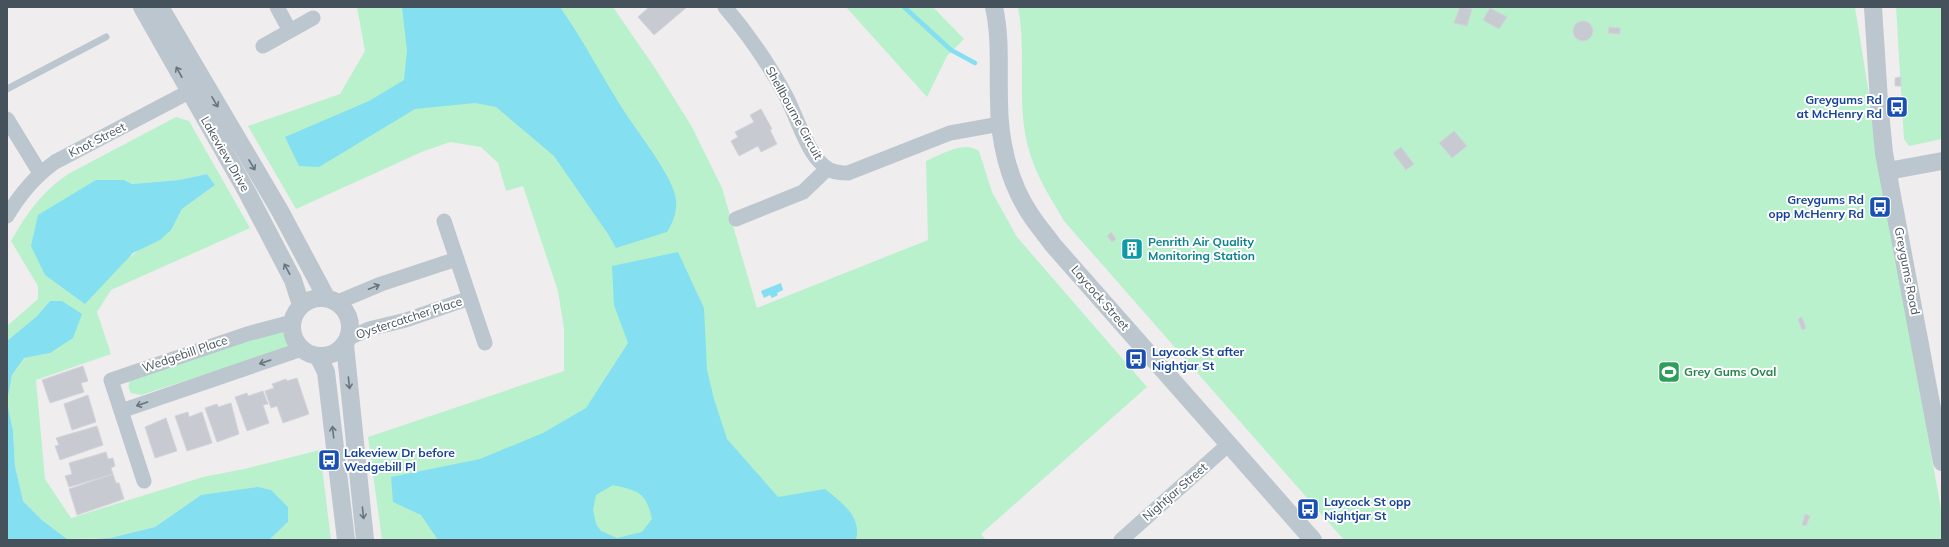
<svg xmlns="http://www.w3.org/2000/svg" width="1949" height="547" viewBox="0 0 1949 547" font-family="Mulish,sans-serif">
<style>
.green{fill:#b9f1cc;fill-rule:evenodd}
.water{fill:#84dff0;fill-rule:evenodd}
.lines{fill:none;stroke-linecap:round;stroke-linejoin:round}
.stream{stroke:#84dff0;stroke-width:4.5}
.building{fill:#c7cbd1;stroke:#d1d4da}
.service{stroke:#bbc6ce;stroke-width:7}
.minor{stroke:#bbc6ce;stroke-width:15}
.tertiary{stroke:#bbc6ce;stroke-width:18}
.oneway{stroke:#68757e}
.labels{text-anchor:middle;stroke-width:4;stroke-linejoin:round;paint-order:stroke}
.transit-label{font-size:12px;font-weight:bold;fill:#164399;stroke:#fff;text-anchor:start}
.street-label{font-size:12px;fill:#45525c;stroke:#fff}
.culture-label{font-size:12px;font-weight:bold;fill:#0d838f;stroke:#fff;text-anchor:start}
.leisure-label{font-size:12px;font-weight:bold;fill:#27864d;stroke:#fff;text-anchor:start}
</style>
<rect width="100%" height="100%" fill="#f0edee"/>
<path class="green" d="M357 7H613L657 71 692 127 722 188 757 308 928 240 926 161C941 155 964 140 979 151L992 192 1017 237 1147 387 981 534 986 540H382L368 437 564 371V329L558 291 523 186 506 191 498 163 481 147 450 142 424 151 296 209 248 126 340 94 365 51Z
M846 7H933L964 39 947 56 927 97Z
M1018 7H1855L1880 164 1942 515V540H1344L1064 221C1050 197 1035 174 1028 147 1016 101 1027 53 1018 7Z
M1896 7H1942V139L1909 146 1904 139Z
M176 117 189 121 250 228 111 290 97 312 111 354 36 380 45 479 71 518 203 477 244 469 320 450 331 540H269L288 522 201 495 155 527 110 538 67 539 42 520 23 501 15 466 13 431 7 402 12 375 24 358 50 353V301L37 316 7 341V326L38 299V286L11 241C28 212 41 192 70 173ZM207 174 215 185 182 209 176 220 130 257 124 180 132 184 179 180Z
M284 328 290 345 272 353 141 395 131 393C128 388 128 385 130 381Z"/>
<path class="water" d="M402 7H560C584 41 603 79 626 114 639 134 674 178 676 200 677 213 673 222 667 232L616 248 608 234 554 156 496 107 475 103 415 109 319 167 299 166 285 137 369 101 404 80 407 51Z
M207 174 215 185 182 209 171 230 160 240 133 253 85 304 45 275 31 246 38 215 96 180H124L132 184 179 180Z
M678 252 704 308 707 370 714 399 727 439 778 497 825 489C841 502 862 516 856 540H438L421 515 393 502 391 477 480 459 543 433 586 408 628 343 614 305 612 266ZM613 485C639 491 646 492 652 519L642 532 617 538 601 531 596 524 593 510 596 495Z
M781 283 783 290 777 293 778 295 772 298 770 295 764 298 761 291Z
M50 301H62L82 314 73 338 50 353 24 358 12 375 7 402 13 431 15 466 23 501 42 520 67 539 73 540H7V341L37 316Z
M258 487 271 490 288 507V522L269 540H77L110 538 155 527 201 495Z"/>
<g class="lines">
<path class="stream" d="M904 7 951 50 975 63"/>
</g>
<path class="building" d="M649 7H687L654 35 638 17Z
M1460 7 1472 9 1467 26 1454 23Z
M1490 8 1507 17 1499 29 1483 20Z
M1573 31a10 10 0 1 1 20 0a10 10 0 1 1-20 0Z
M1609 27 1620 28V34L1608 33Z
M1901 77V86H1895V78Z
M761 109 772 129 770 130 777 144 761 152 758 146 739 156 731 141 738 137 735 132 754 122 750 115Z
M1454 131 1467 146 1452 158 1439 143Z
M1401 147 1414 164 1406 170 1393 153Z
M1111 232 1116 239 1112 242 1107 236Z
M1133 242 1139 252 1131 256 1126 247Z
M1802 317 1806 328 1802 330 1798 319Z
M83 366 88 381 81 383 84 392 50 403 42 380Z
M297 378 309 414 283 423 277 406 271 408 265 391 274 388 272 384 286 379 287 381Z
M263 391 268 404 263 405 269 423 247 431 235 397 247 393 248 396Z
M88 395 96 422 72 430 64 404Z
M231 403 239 434 217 442 205 408 217 404 218 407Z
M188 412 189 417 202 412 212 443 187 451 175 416Z
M166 418 177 451 155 458 145 427Z
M97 426 103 445 60 460 55 446 59 445 56 438Z
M106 452 108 459 113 458 115 466 111 468 113 474 69 487 65 476 72 474 69 463Z
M113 474 116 483H119L124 499 77 515 69 489Z
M1805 514 1810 516 1806 526 1802 525Z"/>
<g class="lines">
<path class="service" d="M7 89 106 37"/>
<path class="minor" d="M277 7 290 31
M725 7C749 35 770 66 787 98 796 116 806 147 819 161 828 171 835 173 848 173L950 133 1000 124
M263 46 313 18
M7 119 40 173
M7 216C20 194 34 177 55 162L200 86
M736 219 803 192 827 169
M444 221 485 343
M338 302 381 284 457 259
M349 338 369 329 406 320 470 298
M121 411 302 349
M144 481 111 380 247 334 292 322
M1121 540 1229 444"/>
<path class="tertiary" d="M142 7 247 192 293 280 301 305
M160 7 280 211 326 297
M994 7C1001 38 998 69 999 101 999 139 1008 181 1030 214 1037 225 1046 235 1053 245L1313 540
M1873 7 1879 101 1884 153 1942 462
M1888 171 1942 161
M292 327a29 29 0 1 1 58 0a29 29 0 1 1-58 0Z
M345 345 365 540
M318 356 326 372 346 540"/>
</g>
<defs><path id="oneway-shaft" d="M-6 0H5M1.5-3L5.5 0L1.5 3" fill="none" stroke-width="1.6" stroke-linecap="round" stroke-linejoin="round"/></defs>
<g class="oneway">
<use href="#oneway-shaft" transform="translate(179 72) rotate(-119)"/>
<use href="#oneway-shaft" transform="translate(215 102) rotate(60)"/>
<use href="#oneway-shaft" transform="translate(252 165) rotate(59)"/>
<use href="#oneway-shaft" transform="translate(287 269) rotate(-118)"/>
<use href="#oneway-shaft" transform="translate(374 287) rotate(-22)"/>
<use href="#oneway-shaft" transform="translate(265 362) rotate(161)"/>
<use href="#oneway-shaft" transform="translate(349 383) rotate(84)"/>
<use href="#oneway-shaft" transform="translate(142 404) rotate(161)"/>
<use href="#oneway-shaft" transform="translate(333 432) rotate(-97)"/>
<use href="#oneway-shaft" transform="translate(363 513) rotate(84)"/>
</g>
<defs>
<g id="bus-square" transform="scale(1.15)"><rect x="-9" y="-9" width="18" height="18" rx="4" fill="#1a4fb4" stroke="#fff"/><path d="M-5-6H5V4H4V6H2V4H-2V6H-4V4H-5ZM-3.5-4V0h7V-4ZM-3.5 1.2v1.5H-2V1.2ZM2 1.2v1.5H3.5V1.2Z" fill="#fff"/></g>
<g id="building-square" transform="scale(1.15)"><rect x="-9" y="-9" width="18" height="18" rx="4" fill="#0f9aa8" stroke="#fff"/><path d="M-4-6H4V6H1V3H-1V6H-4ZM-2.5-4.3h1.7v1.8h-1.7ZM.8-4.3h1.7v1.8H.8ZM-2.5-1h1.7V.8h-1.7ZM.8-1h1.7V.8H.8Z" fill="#fff"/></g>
<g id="stadium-square" transform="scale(1.15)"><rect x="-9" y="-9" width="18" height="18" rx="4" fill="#2e9e5b" stroke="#fff"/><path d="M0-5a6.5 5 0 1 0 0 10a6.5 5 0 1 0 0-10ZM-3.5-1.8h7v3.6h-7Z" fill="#fff"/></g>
</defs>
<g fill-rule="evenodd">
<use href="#bus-square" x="1897" y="107"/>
<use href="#bus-square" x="1880" y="207"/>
<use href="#building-square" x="1132" y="249"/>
<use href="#bus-square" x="1136" y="359"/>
<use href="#stadium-square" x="1669" y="372"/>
<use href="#bus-square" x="329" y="460"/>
<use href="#bus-square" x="1308" y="509"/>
</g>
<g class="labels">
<g class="transit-label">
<text x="1882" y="104" text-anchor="end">Greygums Rd<tspan x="1882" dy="14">at McHenry Rd</tspan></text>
<text x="1864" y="204" text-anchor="end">Greygums Rd<tspan x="1864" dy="14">opp McHenry Rd</tspan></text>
<text x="1152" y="356">Laycock St after<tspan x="1152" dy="14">Nightjar St</tspan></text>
<text x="344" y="457">Lakeview Dr before<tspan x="344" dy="14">Wedgebill Pl</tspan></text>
<text x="1324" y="506">Laycock St opp<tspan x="1324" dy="14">Nightjar St</tspan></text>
</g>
<g class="street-label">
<text transform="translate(794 113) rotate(61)" y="4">Shellbourne Circuit</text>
<text transform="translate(97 140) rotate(-27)" y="4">Knot Street</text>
<text transform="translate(225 154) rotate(60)" y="4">Lakeview Drive</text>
<text transform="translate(1907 271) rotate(79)" y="4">Greygums Road</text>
<text transform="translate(1100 298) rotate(49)" y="4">Laycock Street</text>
<text transform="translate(409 318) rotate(-18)" y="4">Oystercatcher Place</text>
<text transform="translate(185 354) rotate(-19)" y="4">Wedgebill Place</text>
<text transform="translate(1175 492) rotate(-41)" y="4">Nightjar Street</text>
</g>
<g class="culture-label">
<text x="1148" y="246">Penrith Air Quality<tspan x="1148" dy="14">Monitoring Station</tspan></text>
</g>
<g class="leisure-label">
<text x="1684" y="376">Grey Gums Oval</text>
</g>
</g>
<rect width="1949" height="547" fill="none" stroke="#45525c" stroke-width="16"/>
</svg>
